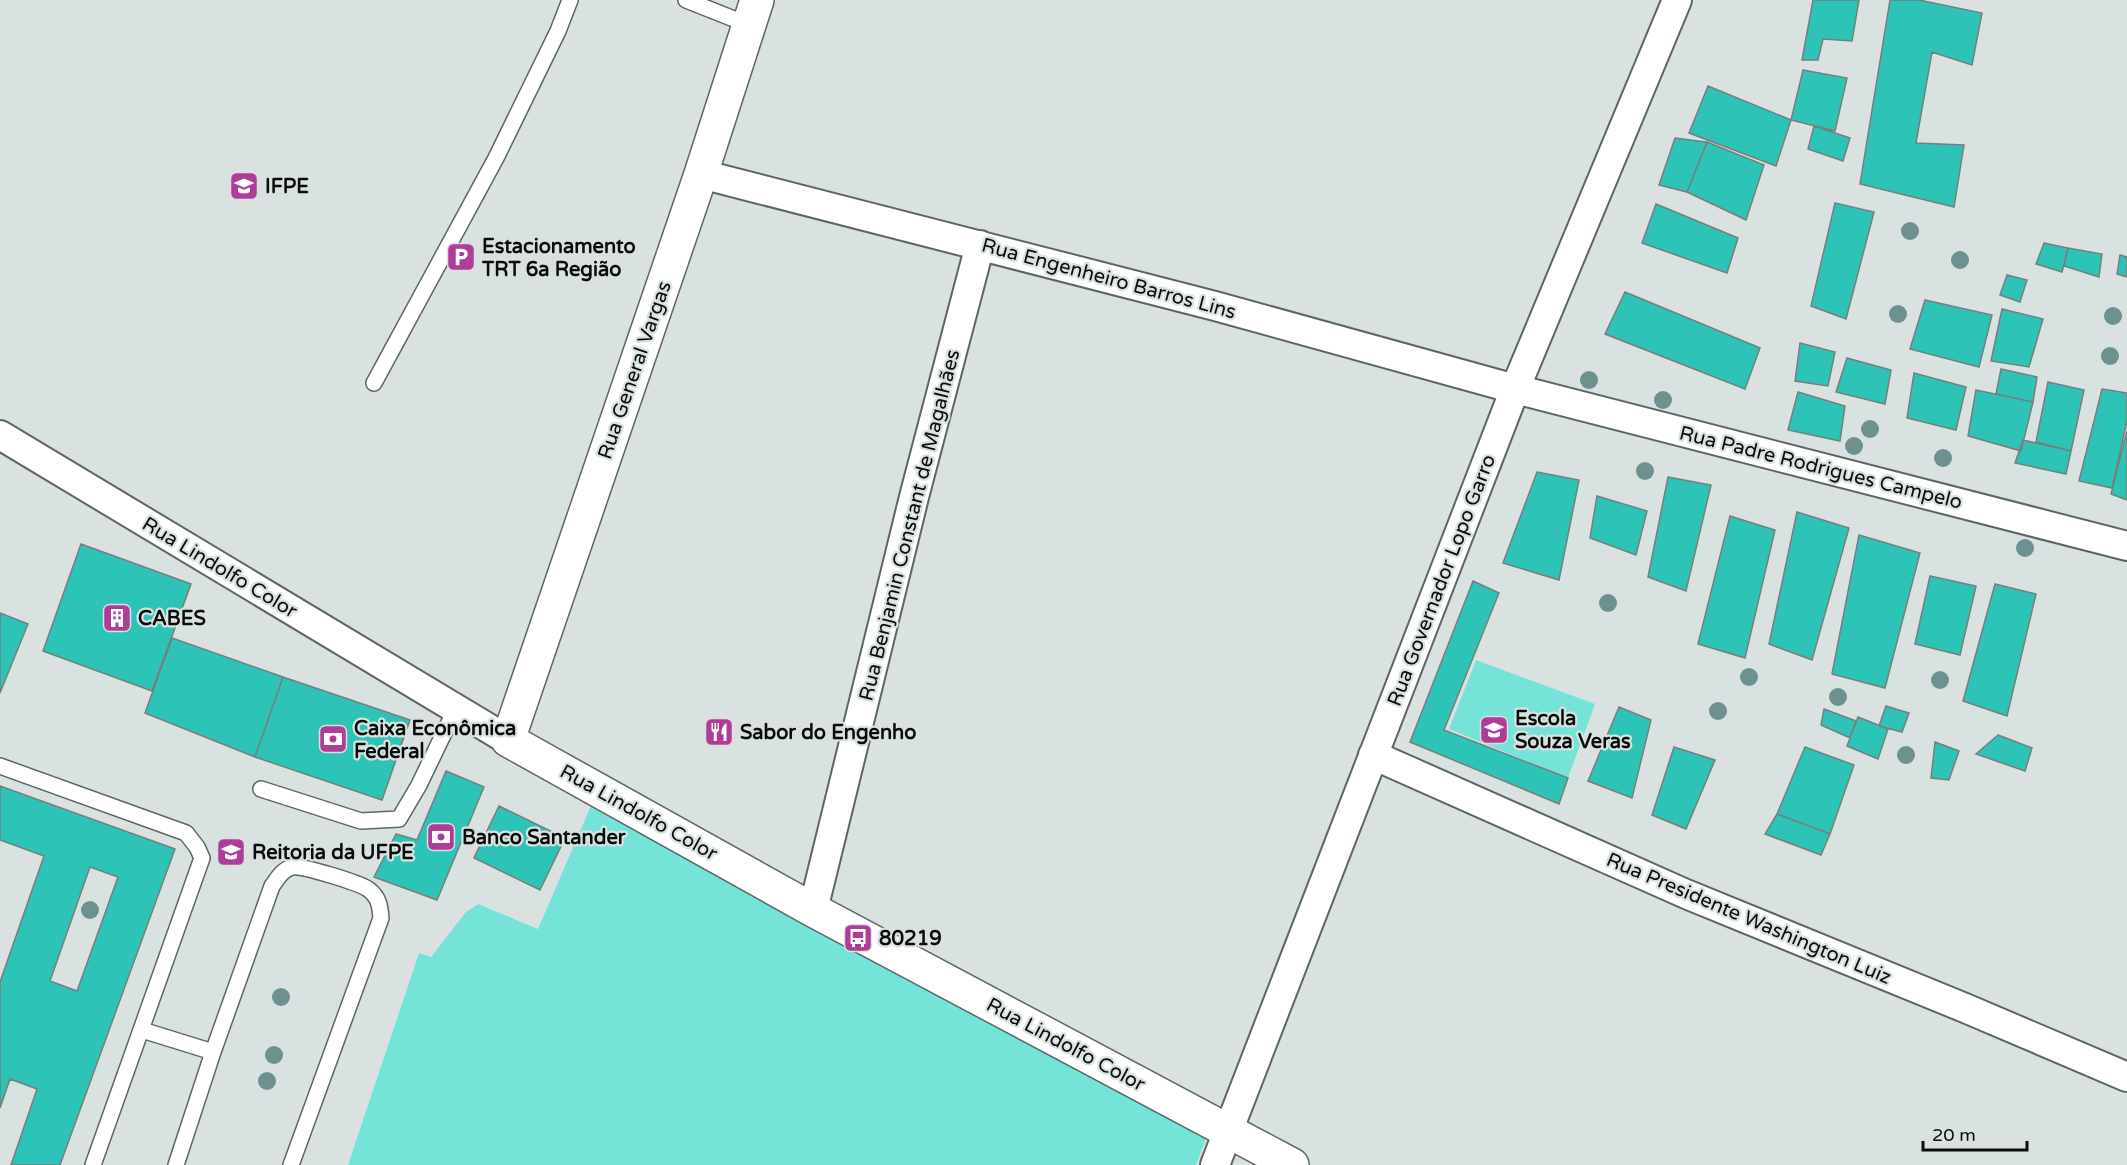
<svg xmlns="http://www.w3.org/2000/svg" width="2127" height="1165" viewBox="0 0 2127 1165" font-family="'Varela Round',sans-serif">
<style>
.green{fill:#75e3d8}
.building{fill:#2dc3b7;stroke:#777f7e;stroke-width:1.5;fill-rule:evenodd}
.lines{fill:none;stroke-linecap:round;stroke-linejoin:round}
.lane-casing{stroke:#5e6665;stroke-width:18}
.street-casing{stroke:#5e6665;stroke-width:32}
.secondary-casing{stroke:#5e6665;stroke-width:36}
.lane{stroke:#fff;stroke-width:15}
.street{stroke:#fff;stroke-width:28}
.secondary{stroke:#fff;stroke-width:33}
.tree{fill:#6c918e}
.labels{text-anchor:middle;stroke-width:4.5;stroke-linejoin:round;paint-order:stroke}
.poi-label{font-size:20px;font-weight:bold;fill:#0a0d0c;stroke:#d9e2e0;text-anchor:start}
.street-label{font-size:20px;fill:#0a0d0c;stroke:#d9e2e0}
</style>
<rect width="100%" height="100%" fill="#d9e2e0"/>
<path class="green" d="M1476 660 1595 704 1568 778 1449 729Z
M605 773 1214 1118 1196 1165H348L419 953 431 957 466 912 478 904 538 929Z"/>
<path class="building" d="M1813 0H1859L1852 41 1823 39 1818 60H1802Z
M1890 0H1919L1982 13 1972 65 1932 52 1916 143 1964 145 1954 207 1860 184Z
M1803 70 1847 78 1835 131 1791 120Z
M1708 86 1791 120 1776 166 1689 133Z
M1814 126 1850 138 1843 161 1808 149Z
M1675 138 1707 142 1687 192 1659 185Z
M1707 142 1764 165 1746 220 1687 192Z
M1835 203 1874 212 1846 319 1811 306Z
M1656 204 1738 238 1727 273 1642 243Z
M2044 243 2068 248 2062 272 2036 264Z
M2068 248 2102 254 2099 277 2064 266Z
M2120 255 2127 257V277L2117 274Z
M2007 275 2027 280 2020 302 2000 295Z
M1625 292 1760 348 1745 389 1605 334Z
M1925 300 1992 315 1979 367 1910 349Z
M2002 309 2043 319 2029 367 1991 361Z
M1800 343 1835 352 1828 386 1795 381Z
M1847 358 1891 370 1885 404 1836 392Z
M2001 369 2037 377 2033 402 1996 394Z
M1914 373 1966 387 1956 430 1907 418Z
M2048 382 2084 390 2071 451 2036 442Z
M2102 389 2127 393V421L2112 488 2079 481Z
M1976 390 2033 402 2021 451 1968 436Z
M1798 392 1845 406 1840 441 1788 430Z
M2127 431V500L2111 494Z
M2023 440 2071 451 2066 474 2015 463Z
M1537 472 1579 480 1559 580 1503 563Z
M1668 477 1711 485 1686 591 1648 577Z
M1597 496 1647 511 1636 555 1590 538Z
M1797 512 1849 528 1812 660 1769 644Z
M1730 516 1775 530 1745 658 1698 644Z
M1859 535 1920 553 1885 688 1832 674Z
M81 544 191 584 152 691 43 651Z
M1930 576 1976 586 1960 655 1915 644Z
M1473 581 1499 593 1444 730 1568 778 1559 804 1410 742Z
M1995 584 2036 594 2007 716 1963 701Z
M0 613 28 624 0 693Z
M172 638 283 677 255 757 145 713Z
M283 677 410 720 382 800 255 757Z
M1886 706 1909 713 1902 732 1879 726Z
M1619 707 1651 720 1632 798 1588 781Z
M1824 709 1856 721 1850 738 1821 725Z
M1858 717 1888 729 1878 759 1847 746Z
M1998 735 2032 748 2025 771 1976 754Z
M1935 742 1959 751 1949 780 1931 778Z
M1674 747 1715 760 1686 829 1652 815Z
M1805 747 1854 765 1830 834 1777 814Z
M446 771 484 787 437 900 374 877 396 834 417 840Z
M0 786 175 849 60 1165H11L37 1089 10 1079 0 1108V982L44 856 0 840ZM90 867 118 877 77 991 50 981Z
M499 806 565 838 540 890 474 858Z
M1777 814 1830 834 1821 855 1765 834Z"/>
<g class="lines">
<g class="lane-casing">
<path id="lane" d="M686 0 749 25
M374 383 496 158 558 31 570 0
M0 766 186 833 197 847 202 858 93 1165
M261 789 361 821 399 819 419 785 456 708
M142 1030 213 1052
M176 1165 213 1052 272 886C278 878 282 870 292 867 302 865 359 883 368 889 379 897 380 906 381 918L291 1165"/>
</g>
<g class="street-casing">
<path id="street" d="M701 174 1215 306 1515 389 2127 546
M0 435 508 740
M1373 755 1686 894 1965 1008 2127 1077
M813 910 914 497 980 245
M1215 1165 1515 389 1677 0"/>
</g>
<g class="secondary-casing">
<path id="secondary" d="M757 0 701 174 508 740 813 910 1292 1165"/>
</g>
<use href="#lane" class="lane"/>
<use href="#street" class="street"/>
<use href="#secondary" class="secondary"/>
</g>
<g class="tree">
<circle cx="1910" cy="231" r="9"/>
<circle cx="1960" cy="260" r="9"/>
<circle cx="1898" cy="314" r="9"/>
<circle cx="2113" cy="316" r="9"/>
<circle cx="2110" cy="356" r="9"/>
<circle cx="1589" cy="380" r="9"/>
<circle cx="1663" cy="400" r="9"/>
<circle cx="1870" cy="429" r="9"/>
<circle cx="1854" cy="446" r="9"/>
<circle cx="1943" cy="458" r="9"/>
<circle cx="1645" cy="471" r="9"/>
<circle cx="2025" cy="548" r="9"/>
<circle cx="1608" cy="603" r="9"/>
<circle cx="1749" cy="677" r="9"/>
<circle cx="1940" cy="680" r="9"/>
<circle cx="1838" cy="697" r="9"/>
<circle cx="1718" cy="711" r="9"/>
<circle cx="1906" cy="755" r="9"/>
<circle cx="90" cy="910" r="9"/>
<circle cx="281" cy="997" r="9"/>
<circle cx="274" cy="1055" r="9"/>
<circle cx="267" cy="1081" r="9"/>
</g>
<defs>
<g id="university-square" transform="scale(1.5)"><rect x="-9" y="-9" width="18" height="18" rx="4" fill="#af3d98" stroke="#d9e2e0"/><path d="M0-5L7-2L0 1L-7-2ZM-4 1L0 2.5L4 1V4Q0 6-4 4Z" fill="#fff"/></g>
<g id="parking-square" transform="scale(1.5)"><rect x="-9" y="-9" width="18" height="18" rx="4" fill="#af3d98" stroke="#d9e2e0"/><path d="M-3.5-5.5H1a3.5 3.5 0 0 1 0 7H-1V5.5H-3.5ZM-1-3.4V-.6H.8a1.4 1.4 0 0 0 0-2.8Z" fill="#fff"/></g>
<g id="building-square" transform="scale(1.5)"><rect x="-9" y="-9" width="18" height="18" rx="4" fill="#af3d98" stroke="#d9e2e0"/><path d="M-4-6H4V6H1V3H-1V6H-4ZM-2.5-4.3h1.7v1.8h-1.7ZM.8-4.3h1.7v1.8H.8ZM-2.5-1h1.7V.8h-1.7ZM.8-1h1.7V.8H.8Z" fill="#fff"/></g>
<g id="school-square" transform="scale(1.5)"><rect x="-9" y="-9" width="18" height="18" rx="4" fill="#af3d98" stroke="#d9e2e0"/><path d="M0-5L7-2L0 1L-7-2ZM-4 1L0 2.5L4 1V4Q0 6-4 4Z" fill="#fff"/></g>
<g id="restaurant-square" transform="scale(1.5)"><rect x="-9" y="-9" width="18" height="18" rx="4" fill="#af3d98" stroke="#d9e2e0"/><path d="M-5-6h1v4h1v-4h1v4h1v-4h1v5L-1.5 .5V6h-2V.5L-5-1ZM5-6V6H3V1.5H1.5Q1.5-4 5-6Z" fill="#fff"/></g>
<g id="bank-square" transform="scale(1.5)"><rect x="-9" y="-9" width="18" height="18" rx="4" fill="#af3d98" stroke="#d9e2e0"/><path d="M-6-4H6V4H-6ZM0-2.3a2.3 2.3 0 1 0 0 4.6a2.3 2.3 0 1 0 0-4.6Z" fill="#fff"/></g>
<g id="bus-square" transform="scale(1.5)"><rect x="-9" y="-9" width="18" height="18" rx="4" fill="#af3d98" stroke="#d9e2e0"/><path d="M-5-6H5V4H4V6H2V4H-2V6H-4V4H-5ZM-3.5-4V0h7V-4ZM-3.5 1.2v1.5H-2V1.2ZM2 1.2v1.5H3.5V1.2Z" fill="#fff"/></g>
</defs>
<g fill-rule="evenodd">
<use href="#university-square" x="244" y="186"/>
<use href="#parking-square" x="461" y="257"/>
<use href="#building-square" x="117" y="618"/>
<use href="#school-square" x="1494" y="730"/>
<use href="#restaurant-square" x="719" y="732"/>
<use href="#bank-square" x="333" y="739"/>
<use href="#bank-square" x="441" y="837"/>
<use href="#university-square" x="231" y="852"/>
<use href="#bus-square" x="858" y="938"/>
</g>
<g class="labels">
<g class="poi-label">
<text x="265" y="193">IFPE</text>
<text x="482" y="253">Estacionamento<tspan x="482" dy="23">TRT 6a Região</tspan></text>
<text x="138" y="625">CABES</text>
<text x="1515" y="725">Escola<tspan x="1515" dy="23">Souza Veras</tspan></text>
<text x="354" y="735">Caixa Econômica<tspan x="354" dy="23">Federal</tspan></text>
<text x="740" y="739">Sabor do Engenho</text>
<text x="462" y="844">Banco Santander</text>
<text x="252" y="859">Reitoria da UFPE</text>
<text x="879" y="945">80219</text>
</g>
<g class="street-label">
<text transform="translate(1109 278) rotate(15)" y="7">Rua Engenheiro Barros Lins</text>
<text transform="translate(634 370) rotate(-71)" y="7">Rua General Vargas</text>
<text transform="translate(1821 467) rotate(14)" y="7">Rua Padre Rodrigues Campelo</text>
<text transform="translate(909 525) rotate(-76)" y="7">Rua Benjamin Constant de Magalhães</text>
<text transform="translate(220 567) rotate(31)" y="7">Rua Lindolfo Color</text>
<text transform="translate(1441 580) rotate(-69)" y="7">Rua Governador Lopo Garro</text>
<text transform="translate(639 812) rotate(29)" y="7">Rua Lindolfo Color</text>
<text transform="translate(1749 918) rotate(23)" y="7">Rua Presidente Washington Luiz</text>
<text transform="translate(1066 1044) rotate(28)" y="7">Rua Lindolfo Color</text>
</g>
</g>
<path d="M1923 1141v9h104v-9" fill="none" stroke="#0a0d0c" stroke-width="3"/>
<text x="1932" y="1141" font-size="18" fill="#0a0d0c" stroke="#d9e2e0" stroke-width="4.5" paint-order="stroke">20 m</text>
</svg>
